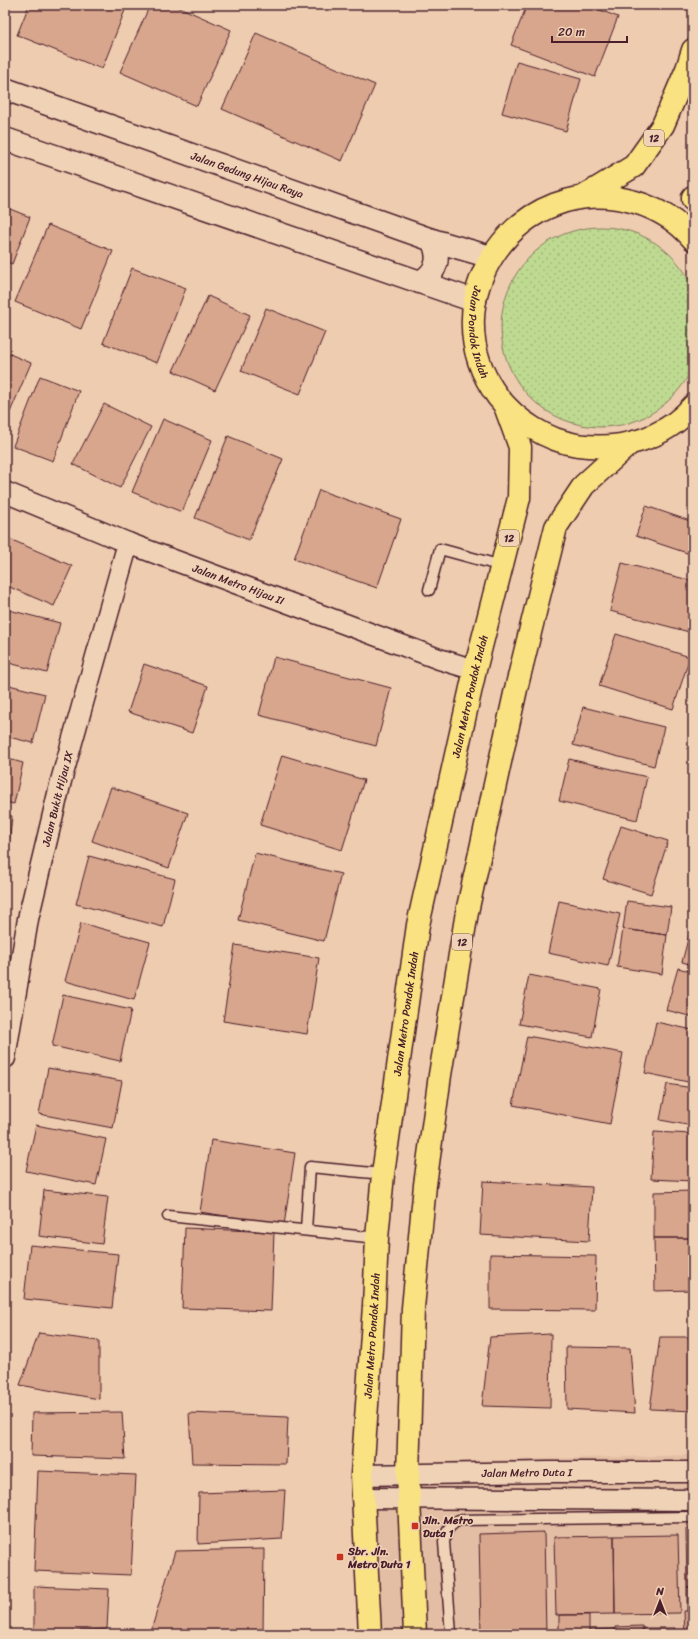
<svg xmlns="http://www.w3.org/2000/svg" width="698" height="1639" viewBox="0 0 698 1639" font-family="Sriracha,sans-serif">
<style>
.built{fill:#e4bea4}
.park{fill:url(#park-dots);stroke:#847c5e}
.building{fill:#d8a68d;stroke:#4a1f2b}
.lines{fill:none;stroke-linecap:round;stroke-linejoin:round}
.service-casing{stroke:#4a1f2b;stroke-width:13}
.minor-casing{stroke:#4a1f2b;stroke-width:23}
.secondary-casing{stroke:#4a1f2b;stroke-width:25}
.trunk-casing{stroke:#4a1f2b;stroke-width:25}
.service{stroke:#f0d3b7;stroke-width:10}
.minor{stroke:#f0d3b7;stroke-width:20}
.secondary{stroke:#f0d3b7;stroke-width:22}
.trunk{stroke:#f8e281;stroke-width:22}
.poi-dot{fill:#c8321e;stroke:#f0d3b7;stroke-width:1.5}
.labels{text-anchor:middle;stroke-width:3;stroke-linejoin:round;paint-order:stroke}
.shield{fill:#f0d3b7;stroke:#7c5555;stroke-width:1}
.shield-label{font-size:10px;font-weight:bold;fill:#4a1f2b}
.street-label{font-size:11px;fill:#4a1f2b;stroke:#f0d3b7}
.poi-label{font-size:11px;font-weight:bold;fill:#4a1f2b;stroke:#f0d3b7;text-anchor:start}
</style>
<defs>
<pattern id="park-dots" width="8" height="8" patternUnits="userSpaceOnUse"><rect width="8" height="8" fill="#bed990"/><path d="M2 2h.1M6 6h.1" fill="none" stroke="#a5ba7c" stroke-width="1.8" stroke-linecap="round"/></pattern>
</defs>
<rect width="100%" height="100%" fill="#eeccb0"/>
<filter id="ink" filterUnits="userSpaceOnUse"><feTurbulence type="fractalNoise" baseFrequency=".025" numOctaves="2"/><feDisplacementMap in="SourceGraphic" scale="8" xChannelSelector="R" yChannelSelector="G"/><feConvolveMatrix kernelMatrix="1 2 1 2 8 2 1 2 1" color-interpolation-filters="sRGB"/></filter>
<g filter="url(#ink)">
<path class="built" d="M693 1455V1634H360L354 1464Z"/>
<path class="park" d="M501 327a100 100 0 1 1 200 0a100 100 0 1 1-200 0Z"/>
<path class="building" d="M29 5H127L102 69 17 35Z
M150 5H174L231 30 197 106 120 72Z
M527 5H587L618 17 595 77 511 45Z
M256 33 375 85 342 161 222 109Z
M517 61 581 79 566 131 502 113Z
M5 207 30 217 12 264 5 261Z
M48 225 113 251 81 329 15 302Z
M132 268 186 288 157 363 103 343Z
M208 296 250 315 215 390 173 371Z
M266 308 325 332 300 394 241 371Z
M5 352 31 363 5 424Z
M40 376 79 391 53 461 13 446Z
M104 404 151 427 120 488 73 464Z
M163 419 212 440 182 512 132 492Z
M228 436 283 459 249 540 195 518Z
M319 490 401 519 377 588 294 559Z
M646 506 693 522V555L636 536Z
M5 537 72 566 54 606 5 585Z
M622 563 693 581V633L610 611Z
M5 609 60 623 47 673 5 662Z
M616 634 690 657 673 709 599 686Z
M274 657 391 688 376 746 259 715Z
M144 664 208 686 192 733 128 712Z
M5 684 45 694 33 743 5 736Z
M583 707 664 727 654 766 573 745Z
M282 755 364 780 342 850 260 825Z
M5 758 23 763 14 804 5 802Z
M569 759 647 777 637 820 559 801Z
M111 787 188 813 169 868 92 841Z
M5 815 12 816 6 876H5Z
M621 826 668 841 651 894 603 879Z
M255 853 341 874 324 941 238 920Z
M89 856 175 879 163 927 76 904Z
M559 901 620 914 608 966 548 953Z
M627 901 671 907 667 935 623 929Z
M693 920V965L682 962Z
M81 923 150 942 134 1000 65 981Z
M623 929 667 935 662 974 617 967Z
M235 945 319 958 307 1034 223 1021Z
M678 968 693 972V1017L666 1010Z
M529 975 601 989 592 1037 519 1024Z
M63 995 131 1010 120 1061 52 1046Z
M656 1022 693 1030V1083L645 1073Z
M527 1036 623 1053 610 1124 513 1105Z
M48 1068 122 1081 113 1128 39 1114Z
M667 1084 693 1088V1126L660 1120Z
M36 1125 106 1139 96 1185 26 1171Z
M654 1132 693 1134V1181L651 1179Z
M211 1140 295 1153 284 1225 200 1212Z
M483 1181 592 1187 589 1241 480 1235Z
M44 1190 108 1197 102 1244 39 1236Z
M693 1191V1238H654V1192Z
M185 1228 274 1232 271 1311 182 1308Z
M654 1238H693V1290L655 1291Z
M30 1245 118 1254 112 1308 24 1299Z
M490 1254 596 1256 595 1310 490 1309Z
M39 1333 99 1341V1399L20 1385Z
M551 1334 550 1408 482 1406 490 1337Z
M660 1337H693V1411L650 1409Z
M566 1347 630 1348 635 1413 567 1409Z
M122 1412 125 1459 31 1456 32 1413Z
M189 1413 288 1417 286 1464 192 1463Z
M38 1471 136 1475 131 1575 34 1571Z
M285 1490 282 1539 198 1544 199 1493Z
M686 1529H693V1587H687Z
M544 1532 546 1634H481L479 1534Z
M678 1535 680 1613 615 1614 614 1536Z
M614 1536 615 1614 556 1615 554 1537Z
M264 1549 263 1634H150L175 1551Z
M34 1586 109 1589 107 1629 34 1634Z
M687 1587H693V1611H687Z
M684 1611H693V1634H685Z
M559 1615H589V1634H557V1629H559Z
M642 1626 643 1634H615V1627Z
M642 1628H675V1634H643Z
M615 1629V1634H589V1630Z"/>
<g class="lines">
<g class="service-casing">
<path id="service" d="M429 590 440 549 502 566
M168 1216 377 1238
M306 1230 310 1167 383 1174
M451 1634 444 1542C446 1531 448 1526 459 1520L693 1517"/>
</g>
<g class="minor-casing">
<g id="minor">
<path id="s1" d="M5 492 128 543 439 659 475 670"/>
<path id="s2" d="M5 1058 28 919 61 781 128 543"/>
<path id="s3" d="M362 1475 549 1472H693"/>
<path d="M362 1498 693 1500"/>
</g>
</g>
<g class="secondary-casing">
<g id="secondary">
<path id="s4" d="M5 89 432 240 491 257"/>
<path d="M5 139 475 301"/>
<path d="M420 282C437 272 441 259 432 240"/>
</g>
</g>
<g class="trunk-casing">
<g id="trunk">
<path d="M583 197 634 166 663 125 687 69 693 50"/>
<path d="M693 197V200"/>
<path id="s5" d="M693 239C677 220 658 209 635 202 520 168 426 300 498 397 517 421 546 440 577 445 620 451 663 440 693 406"/>
<path id="s6" d="M370 1634 362 1475 374 1306 377 1238 383 1174 418 925 475 670 519 498 520 447 505 406"/>
<path d="M415 1634 408 1475 413 1308 425 1185 440 1075 467 912 516 689 556 527 584 485 628 445"/>
</g>
</g>
<use href="#service" class="service"/>
<use href="#minor" class="minor"/>
<use href="#secondary" class="secondary"/>
<use href="#trunk" class="trunk"/>
</g>
</g>
<g class="poi-dot">
<rect x="411" y="1522" width="8" height="8" rx="2"/>
<rect x="336" y="1553" width="8" height="8" rx="2"/>
</g>
<g class="labels">
<g class="shield">
<rect x="644" y="130" width="20" height="16" rx="3"/>
<rect x="499" y="530" width="20" height="16" rx="3"/>
<rect x="452" y="934" width="20" height="16" rx="3"/>
</g>
<g class="shield-label">
<text x="654" y="142">12</text>
<text x="509" y="542">12</text>
<text x="462" y="946">12</text>
</g>
<g class="street-label">
<text dy="4" stroke="none"><textPath href="#s4" startOffset="257">Jalan Gedung Hijau Raya</textPath></text>
<text dy="4" stroke="none"><textPath href="#s5" startOffset="314">Jalan Pondok Indah</textPath></text>
<text dy="4" stroke="none"><textPath href="#s1" startOffset="251">Jalan Metro Hijau II</textPath></text>
<text dy="4" stroke="none"><textPath href="#s6" startOffset="947">Jalan Metro Pondok Indah</textPath></text>
<text dy="4" stroke="none"><textPath href="#s2" startOffset="265">Jalan Bukit Hijau IX</textPath></text>
<text dy="4" stroke="none"><textPath href="#s6" startOffset="623">Jalan Metro Pondok Indah</textPath></text>
<text dy="4" stroke="none"><textPath href="#s6" startOffset="299">Jalan Metro Pondok Indah</textPath></text>
<text dy="4" stroke="none"><textPath href="#s3" startOffset="165">Jalan Metro Duta I</textPath></text>
</g>
<g class="poi-label">
<text x="423" y="1524">Jln. Metro<tspan x="423" dy="13">Duta 1</tspan></text>
<text x="348" y="1555">Sbr. Jln.<tspan x="348" dy="13">Metro Duta 1</tspan></text>
</g>
</g>
<rect width="698" height="1639" fill="none" stroke="#f0d3b7" stroke-width="20"/>
<rect x="10" y="10" width="678" height="1619" fill="none" stroke="#4a1f2b" stroke-width="1.5" filter="url(#ink)"/>
<g transform="translate(660 1601)" stroke="#f0d3b7" stroke-width="3" paint-order="stroke">
<path d="M0-3L7 15L0 10L-7 15Z" fill="#4a1f2b"/>
<text y="-6" font-size="11" font-weight="bold" text-anchor="middle" fill="#4a1f2b">N</text>
</g>
<path d="M552 36v6h75v-6" fill="none" stroke="#4a1f2b" stroke-width="2"/>
<text x="558" y="36" font-size="12" fill="#4a1f2b" stroke="#f0d3b7" stroke-width="3" paint-order="stroke">20 m</text>
</svg>
